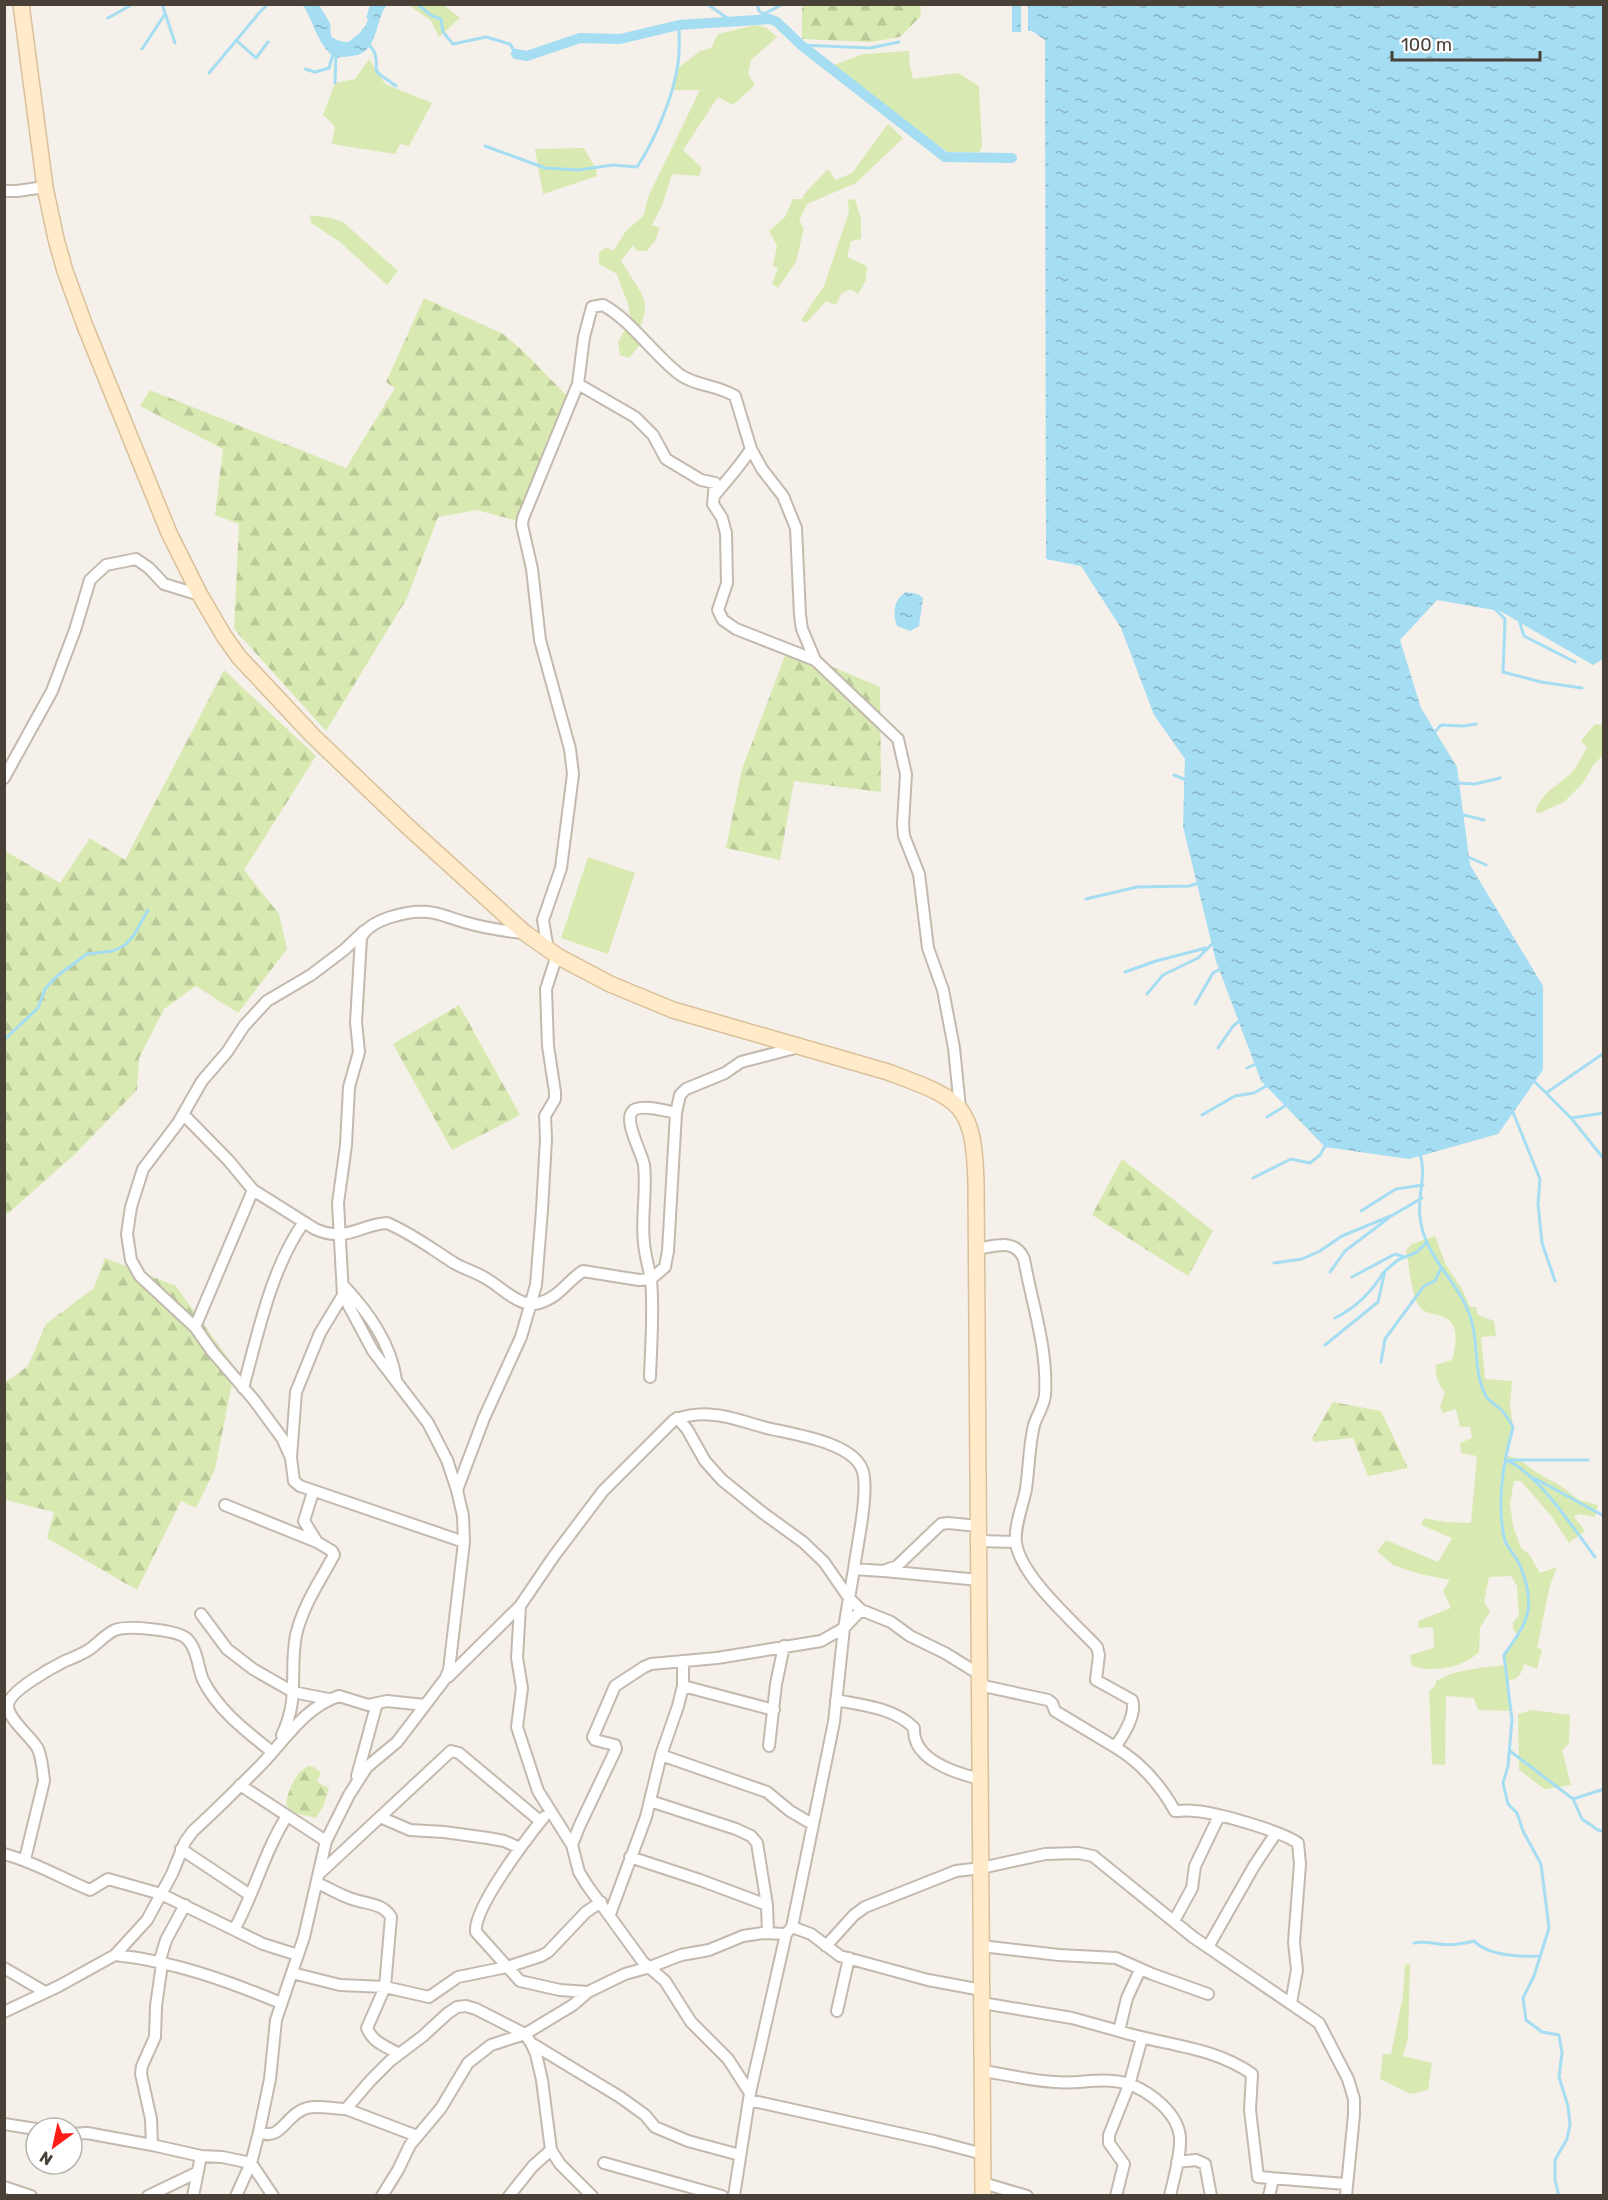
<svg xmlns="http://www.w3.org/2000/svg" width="1608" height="2200" viewBox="0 0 1608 2200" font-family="Rubik,sans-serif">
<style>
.grass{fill:#d8eab1}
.forest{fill:url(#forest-firs)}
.water{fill:url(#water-ripples)}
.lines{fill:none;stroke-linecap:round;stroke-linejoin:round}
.stream{stroke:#a5ddf2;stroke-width:3}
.canal{stroke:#a5ddf2;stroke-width:10}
.street-casing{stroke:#c4b9ae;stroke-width:14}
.secondary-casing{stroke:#d9c09a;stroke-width:18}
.street{stroke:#fff;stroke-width:10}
.secondary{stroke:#ffebc9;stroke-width:15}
</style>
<defs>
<pattern id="forest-firs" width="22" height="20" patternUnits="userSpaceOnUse" patternTransform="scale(1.5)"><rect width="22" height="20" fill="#d8eab1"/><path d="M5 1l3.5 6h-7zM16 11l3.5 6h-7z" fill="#bbca99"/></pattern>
<pattern id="water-ripples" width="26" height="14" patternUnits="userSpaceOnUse" patternTransform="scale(1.5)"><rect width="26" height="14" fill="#a5ddf2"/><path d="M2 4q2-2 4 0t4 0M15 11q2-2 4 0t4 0" fill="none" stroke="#88b5c5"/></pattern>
</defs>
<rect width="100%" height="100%" fill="#f5f0e9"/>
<path class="grass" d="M409 5H444L460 18 439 37 431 21Z
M756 25 767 28 777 37 751 60 748 74 755 85 733 105 718 97 683 150 702 168 699 176 672 174 663 203 652 225 660 228 655 241 647 251H637L633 245 621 261C628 273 646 295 645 307 644 323 637 326 640 345L629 358 620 355 618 342C639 309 627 307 617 274L599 264V253L606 247 613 251 626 231 644 215 648 197 700 90H674L678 68 700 51 711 48 718 34Z
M909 51 910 66 913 79 958 73 979 86 982 146 979 152H948L906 122 834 65 863 54Z
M369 59 385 84 432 103 409 146 400 144 395 154 332 144 335 126 323 115 335 83 355 79Z
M888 124 903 138 856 183 807 204 799 221 804 228 796 262 778 288 772 284 778 268 773 266 777 246 769 231 785 217 793 199H802L805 193 828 169 836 180 852 173Z
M584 148 596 169 597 176 543 194 535 149Z
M855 199 861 219V239L851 241 847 257 867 266 866 280 858 294 851 289 841 294 836 305 826 301 806 323 801 320 824 286 849 212 848 200Z
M310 215 331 218 343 222 398 271 387 285 340 242 311 223Z
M1595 724 1603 725V755L1594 764 1583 783 1564 802 1540 813 1535 812C1544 790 1555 788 1571 773 1578 767 1582 755 1587 747L1581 741Z
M588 857 635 873 608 954 561 938Z
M1435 1236 1446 1265 1462 1289 1470 1307H1476L1478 1315 1494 1321 1496 1336 1481 1337 1485 1379 1512 1381 1510 1406 1513 1427 1507 1456 1517 1458 1536 1472 1561 1486 1579 1500 1598 1505 1595 1517 1579 1514 1574 1517 1585 1531 1569 1543 1552 1517 1521 1481H1514L1510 1504 1513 1526 1521 1548 1529 1554 1540 1573 1557 1567 1550 1585 1537 1648 1542 1649 1537 1669 1524 1664C1522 1674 1518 1679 1508 1681L1511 1711 1478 1710 1474 1698 1446 1696 1445 1765 1432 1764 1429 1691 1435 1686 1436 1681C1456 1669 1482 1668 1505 1665L1504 1655 1518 1636 1513 1629V1622L1519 1616 1517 1586 1511 1576 1489 1577 1484 1602 1490 1611 1480 1628 1479 1652C1463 1668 1432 1673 1412 1666L1410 1655 1434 1648 1433 1627 1419 1628 1418 1621 1451 1608 1443 1591 1450 1580 1420 1574 1393 1565 1377 1551 1386 1540 1438 1562 1452 1538 1421 1525 1424 1518 1445 1522 1471 1523 1477 1456 1461 1453 1460 1443 1472 1438 1470 1427H1460L1456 1409 1443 1413 1440 1407 1445 1392C1439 1386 1434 1374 1436 1365L1452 1360C1455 1348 1461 1324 1444 1317 1435 1313 1426 1315 1419 1306 1411 1294 1409 1264 1406 1250L1412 1244Z
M1532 1710 1570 1715 1569 1744 1562 1750 1571 1785 1545 1789 1519 1770 1518 1714Z
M1405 1964 1410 1965 1408 2038 1403 2056 1432 2063 1428 2090 1410 2094 1380 2079 1383 2054H1391L1403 1996Z"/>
<path class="forest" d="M806 4 920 5 921 16 900 37 871 42 802 39V8Z
M424 298 503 334 521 349 572 401 525 523 477 510 438 517 407 598 326 731 234 629 239 524 215 515 223 449 140 406 150 390 346 468 395 388 386 382Z
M788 648 880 687 881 792 794 781 780 860 726 848 742 769Z
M224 670 316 756 244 870 279 914 287 949 238 1013 196 986 164 1009 139 1058 137 1090 74 1155 5 1216V851L60 883 90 838 125 860Z
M459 1005 520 1115 452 1150 393 1044Z
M1122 1159 1213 1231 1188 1276 1092 1215Z
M105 1258 176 1286 235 1368 215 1469 196 1508 181 1501 137 1590 47 1538 54 1512 5 1500 4 1383 28 1366 46 1324 94 1288Z
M1333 1402 1381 1411 1408 1468 1368 1476 1353 1438 1314 1442 1312 1438Z
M309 1766 314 1767 321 1773 317 1782 329 1788 324 1805 316 1818 292 1812 286 1804C288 1791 296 1771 309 1766Z"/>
<path class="water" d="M303 5H319L330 23 331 36C336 41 342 42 349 42 365 40 367 17 374 5H387C376 17 378 47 360 54 353 57 344 56 336 58 318 47 314 22 303 5Z
M1012 5H1021V32H1012Z
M1028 5H1603V659L1593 665 1500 611 1437 600 1400 640 1421 708 1457 767 1470 865 1543 986V1070L1498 1134 1409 1159 1325 1147 1261 1081 1216 961 1183 827 1185 759 1154 715 1121 628 1081 566 1046 559 1045 40 1032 31H1028Z
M906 592 918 594 923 598 919 626 910 631 897 626C892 613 894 599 906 592Z"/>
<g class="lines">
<path class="stream" d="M162 4 175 43
M417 4 432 16 441 19 443 32 453 44 486 37 510 44 516 54
M707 4 733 22
M757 4 759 11 764 14
M368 17 372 4
M108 18 133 4
M762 20 764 14 783 4
M236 40 256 58 268 42
M350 43 362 33 364 29
M368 44C376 51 377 59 376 70L379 74 396 86
M801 45 870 48 899 42
M142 49 165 14
M305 69 315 72 329 68 333 54
M209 73 260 12 268 4
M335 83 336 55
M485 146 545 168 578 170 613 165 637 167C655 140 674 95 678 63 680 51 679 38 679 25
M1493 607 1505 619 1503 672 1541 682 1582 688
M1519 620 1524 636 1575 662
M1434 733 1441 725 1464 726 1476 724
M1174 775 1186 780
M1458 783 1475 784 1500 778
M1460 814 1484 820
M1466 856 1486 865
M1086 899 1137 887 1189 886 1199 883
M1125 972 1156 961 1206 948
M1147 994 1163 975 1198 958 1213 943
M1195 1004 1213 973 1222 968
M4 1040 38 1008 45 989 57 976 87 954 113 951 125 945 134 935 148 910
M1218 1048 1233 1026 1242 1019
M1247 1068 1256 1064
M1533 1080 1571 1118 1604 1159
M1546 1093 1604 1053
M1512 1110 1540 1179 1538 1204 1542 1243 1555 1281
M1202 1115 1235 1096 1254 1093 1268 1085
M1267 1117 1288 1104
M1571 1118 1604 1113
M1420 1153C1427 1177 1417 1196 1420 1217 1424 1258 1460 1282 1471 1319 1479 1344 1473 1373 1486 1396 1490 1403 1499 1406 1503 1412 1507 1416 1510 1422 1513 1427 1503 1464 1496 1504 1505 1541 1507 1547 1518 1559 1521 1568 1537 1608 1527 1623 1504 1655L1512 1720 1508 1766 1503 1783 1508 1804 1517 1813 1523 1831 1541 1864 1549 1928 1534 1976 1523 1998 1526 2020 1542 2032 1559 2035 1562 2053 1559 2077 1568 2106 1570 2125 1567 2139 1555 2160V2180L1559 2196
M1253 1178 1291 1159 1310 1163 1320 1155 1327 1143
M1361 1211 1396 1189 1423 1185
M1274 1263 1302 1259 1320 1251 1342 1236 1393 1215 1422 1198
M1330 1272 1345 1251 1390 1217
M1352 1277 1395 1254 1404 1257
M1335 1318C1357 1307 1371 1293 1383 1273
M1325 1345 1378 1302 1385 1271 1398 1260 1417 1252 1426 1243
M1381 1362 1385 1339 1424 1286 1435 1281 1441 1268
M1506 1460C1538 1473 1573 1528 1595 1557
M1509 1460H1588
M1534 1478 1604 1516
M1510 1751 1573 1799 1582 1819 1598 1830 1604 1831
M1573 1799 1604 1789
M1414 1943C1425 1941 1429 1943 1439 1944 1451 1946 1462 1944 1474 1941 1488 1956 1521 1957 1540 1956"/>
<path class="canal" d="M516 54 527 56 580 38 620 39 679 25 770 19 777 22 801 45 945 157 1012 158"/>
<g class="street-casing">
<path id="street" d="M4 191H17L45 187
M578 384 584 337 592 307 603 305C632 321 652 353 679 374 695 386 718 385 735 396L751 449 762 469 783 496 796 528 800 615 802 629 815 660
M714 496C727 480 740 466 751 449
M4 778 52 691 75 630 90 580 106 565 136 559 149 568 164 584 200 595
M364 931 344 950 311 975 267 1001 244 1026 227 1052 202 1081 178 1123 143 1169 131 1207 127 1234 131 1260 140 1276 195 1327 212 1351 254 1400 282 1438 291 1458 294 1481 300 1486 464 1542
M548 950 543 920 561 868 573 774 570 749 540 640 532 569 522 525 523 518 578 384 635 417 653 435 666 459 701 480 715 483 713 504 722 518 726 533 727 583 718 610 723 620 736 629 815 660 898 739 906 774 903 824 904 836 919 874 928 948 943 990 954 1048 960 1108
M183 1114 229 1161 253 1190 315 1229C347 1243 358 1225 387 1223 411 1233 432 1249 454 1263 464 1269 476 1272 487 1279 501 1287 521 1309 539 1303 560 1297 567 1281 583 1271L639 1280 651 1279 665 1267 668 1251 676 1113
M977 1249C996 1246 1015 1238 1024 1259 1032 1304 1048 1349 1045 1395 1044 1406 1037 1415 1034 1425 1029 1446 1029 1468 1026 1489 1023 1506 1014 1525 1016 1543 1021 1577 1074 1622 1097 1647L1099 1655 1096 1680 1132 1700C1137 1714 1123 1736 1115 1747 1140 1762 1161 1786 1175 1811 1181 1811 1188 1810 1194 1811 1215 1812 1281 1831 1298 1843L1300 1864 1294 1942 1297 1970 1291 2003
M343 1285C368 1312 391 1343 396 1380
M195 1327 253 1190
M650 1377C651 1345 654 1312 651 1280 649 1268 645 1256 644 1243 641 1218 647 1191 644 1165 642 1153 624 1122 632 1112 638 1103 667 1111 676 1113L680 1095 686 1089 725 1073 741 1062 799 1047
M243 1388C258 1334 271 1268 304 1222
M677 1418 687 1429 705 1461 722 1480 763 1513 803 1542 824 1562 849 1598 861 1610 891 1622 910 1636 945 1653 979 1674
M291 1457 296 1392 320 1333 343 1295
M457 1490 484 1418 521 1337 536 1285 542 1210 546 1139 545 1116 555 1099V1092L548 1046 546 989 557 955
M225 1505 317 1542
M978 1541 1016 1542
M884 1571 979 1580
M201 1614 227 1649 253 1669 293 1692 328 1699
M448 1677 520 1606
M979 1685 1048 1700 1052 1703 1055 1711 1115 1747
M683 1686 774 1710
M836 1700C862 1705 895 1708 914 1728 912 1760 955 1773 980 1779
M282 1735C300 1698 289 1671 296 1635 303 1605 320 1581 334 1555L332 1551 317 1542 304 1521 313 1492
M769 1746 776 1684 784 1646
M661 1755 767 1792 790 1811 812 1824
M357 1776 377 1703
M240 1785 326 1841
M650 1801 736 1829 751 1836 757 1843 767 1905
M380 1817 410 1830 444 1832 488 1838 504 1841 520 1848
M544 1817C528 1837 473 1908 476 1932L520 1981 560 1990 588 1992
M572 1845 579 1827 616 1749 615 1745 595 1740 593 1737 615 1686 644 1667 651 1664 717 1658 821 1641 844 1628 861 1610
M181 1849 250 1895
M4 1854C35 1862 61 1878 90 1890L108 1879 161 1894 263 1944 298 1955
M630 1857 700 1880 767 1905 768 1933
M25 1859 44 1781C43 1771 42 1759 38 1749 32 1737 7 1719 8 1705 9 1691 53 1667 65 1661 73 1658 82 1654 90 1649 98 1643 106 1634 115 1630 128 1625 176 1630 186 1638 197 1647 198 1668 203 1680 218 1710 246 1731 272 1752
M320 1873 451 1751 459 1753 540 1821
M317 1883C329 1888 340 1895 352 1899 366 1904 383 1903 391 1917L385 1987 367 2028C373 2043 386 2046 399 2054
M610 1914 646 1817 661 1755 678 1706 683 1686V1661
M1174 1921 1192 1888 1195 1866 1219 1816
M792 1927 811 1934 840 1956 928 1980 982 1990
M234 1930C254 1894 265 1850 287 1816
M826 1946 854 1915 865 1907 956 1871 981 1868 1045 1854 1078 1853 1093 1856 1193 1937 1319 2023 1348 2079 1354 2099V2115L1346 2196
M981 1946 1059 1955 1116 1958 1152 1974 1208 1994
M1208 1947 1254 1866 1276 1833
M115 1955C173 1961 228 1981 281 2003
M159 1963 166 1940 185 1905
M162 1964 156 2006 155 2037 142 2066 141 2074 151 2119 152 2145 201 2156 222 2157 251 2163 273 2196
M4 1968 45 1992
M1140 1970 1127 1998 1119 2031C1162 2045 1213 2046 1252 2074L1250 2110 1258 2177 1346 2184
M292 1973 340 1985 385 1987 429 1997 458 1977 507 1967 541 1956 548 1952 586 1912 601 1902
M982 2003 1072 2018 1119 2031
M837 2011 849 1958
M4 2012 59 1986 115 1955 147 1920 172 1874 185 1842 193 1831C215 1811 236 1790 257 1769 283 1744 302 1708 339 1696L368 1705 387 1701 425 1705
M531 2043 620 2097 645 2115 655 2127 688 2141 740 2155
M982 2071C1006 2074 1031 2081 1055 2082 1075 2084 1094 2079 1114 2081 1140 2083 1177 2109 1180 2137 1181 2156 1174 2177 1170 2196
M750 2093 728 2059 691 2022 665 1981 643 1962 587 1885 579 1872 572 1845 538 1791 517 1727 522 1688 517 1658 520 1606 554 1556 603 1491 674 1420C687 1415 700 1413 714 1415 730 1416 748 1423 763 1427 789 1434 851 1441 862 1469 870 1488 857 1546 854 1569
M749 2100 934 2141 983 2154
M346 2109 417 2136
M4 2124 36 2129
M259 2132C282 2142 285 2114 307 2108 318 2105 335 2109 346 2109L370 2081 390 2061 423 2036 448 2013 457 2007 466 2006 476 2009 525 2034 531 2043 536 2054 542 2080 551 2150 560 2164 592 2196
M72 2134 87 2133 152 2145
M1177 2162 1196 2160 1205 2164 1211 2196
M604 2163 722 2196
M983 2183 1027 2196
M4 2187 31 2196
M148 2196 196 2173
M193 2196 201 2156
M236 2196 251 2163 259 2132 270 2079 276 2020 304 1937 326 1841 349 1795 367 1767 397 1742 445 1679 449 1670 464 1542 463 1516 457 1490 447 1460 428 1423 373 1351 343 1295 338 1203 346 1145 349 1087 359 1052 356 1022 361 938C369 919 409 910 428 912 440 913 453 919 464 922 484 928 504 931 524 933
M382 2196 398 2170 410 2145 441 2108 468 2063 491 2045 525 2034 573 2005 588 1992 625 1974 650 1967 681 1955 709 1950 743 1936 763 1933 786 1934
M509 2196 533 2166 551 2150
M734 2196 750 2093 786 1934 792 1927 834 1722 844 1628 854 1569 883 1571 897 1566 941 1524 948 1523 978 1526
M1116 2196 1124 2164 1109 2143V2135L1129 2085 1142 2038
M1269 2196 1273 2179"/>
</g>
<g class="secondary-casing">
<path id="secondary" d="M21 4 45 187 56 239 65 271 85 326 169 533 200 595 224 636 239 657 313 736 406 825 525 933 559 957 610 984 673 1010 888 1072C960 1099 974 1102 976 1184L983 2196"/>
</g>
<use href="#street" class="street"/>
<use href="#secondary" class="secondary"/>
</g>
<rect width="1608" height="2200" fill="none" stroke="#494037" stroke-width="12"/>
<g transform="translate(54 2146) rotate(213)"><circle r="28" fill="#ffffff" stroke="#b6b3af" stroke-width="1.5"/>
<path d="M0-4.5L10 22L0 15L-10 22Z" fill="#fe1c17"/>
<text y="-9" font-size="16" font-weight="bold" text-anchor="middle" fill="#494037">N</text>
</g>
<path d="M1392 51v9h148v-9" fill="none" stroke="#494037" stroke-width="3"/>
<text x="1401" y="51" font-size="18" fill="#494037" stroke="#ffffff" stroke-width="4.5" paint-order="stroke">100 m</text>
</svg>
